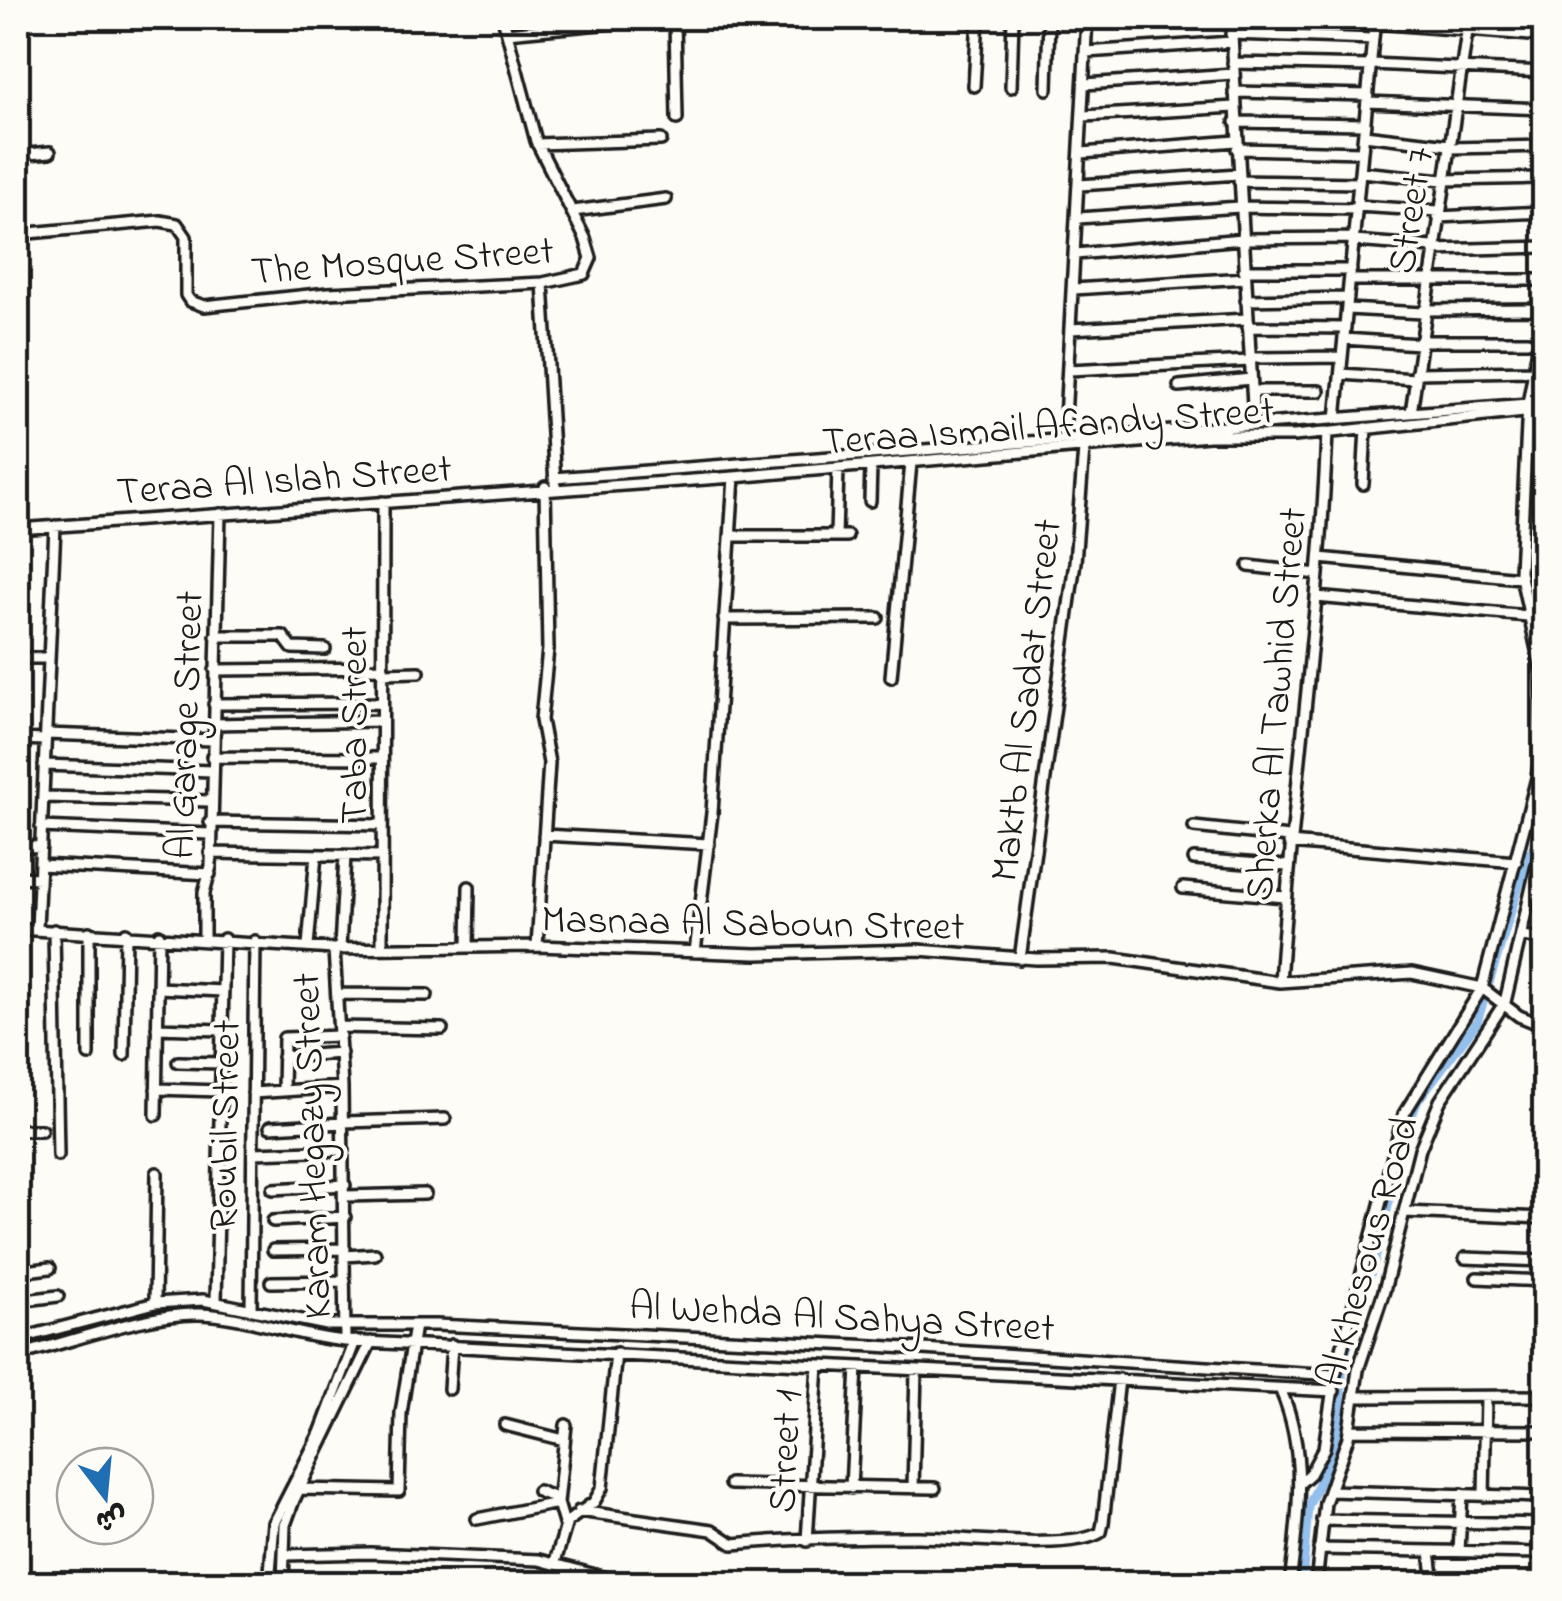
<svg xmlns="http://www.w3.org/2000/svg" width="1562" height="1601" viewBox="0 0 1562 1601" font-family="'Indie Flower','Playpen Sans Arabic',sans-serif">
<style>
.lines{fill:none;stroke-linecap:round;stroke-linejoin:round}
.stream{stroke:#637e99;stroke-width:2.5}
.canal{stroke:#93bfed;stroke-width:9}
.minor-casing{stroke:#1c1c1c;stroke-width:16}
.minor{stroke:#fdfcf7;stroke-width:9}
.labels{text-anchor:middle;stroke-width:8;stroke-linejoin:round;paint-order:stroke}
.street-label{font-size:40px;fill:#1c1c1c;stroke:#fdfcf7}
</style>
<rect width="100%" height="100%" fill="#fdfcf7"/>
<filter id="ink" filterUnits="userSpaceOnUse"><feTurbulence type="fractalNoise" baseFrequency=".01" numOctaves="2"/><feDisplacementMap in="SourceGraphic" scale="20" xChannelSelector="R" yChannelSelector="G"/><feConvolveMatrix kernelMatrix="1 2 1 2 8 2 1 2 1" color-interpolation-filters="sRGB"/></filter>
<g filter="url(#ink)">
<g class="lines">
<path class="stream" d="M1540 407 1544 359
M1532 606C1530 542 1539 479 1540 415
M1534 614 1544 647
M1529 853 1544 789"/>
<path class="canal" d="M1302 1584 1308 1507 1324 1472 1339 1423 1343 1361 1380 1243 1401 1144 1418 1100 1477 1022 1529 853"/>
<g class="minor-casing">
<path id="minor" d="M675 18 677 119
M1231 18 1254 423
M1375 23 1544 36
M507 33 662 18
M1231 34 1373 39
M1086 52 1232 42
M1233 63 1371 66
M1371 64 1544 72
M1085 84 1233 74
M974 86 978 18
M1011 87 1013 18
M1047 89 1049 18
M1234 92 1368 95
M1367 102 1544 109
M1084 116 1235 107
M1235 122 1365 124
M1364 135 1449 145
M537 144 661 140
M1449 148 1544 146
M1237 149 1362 152
M1082 153 1236 141
M18 155 50 152
M1361 172 1443 180 1544 178
M1239 181 1359 183
M1080 185 1238 174
M1357 206 1439 211
M573 211 666 199
M1438 217 1544 212
M1078 218 1240 207 1357 209
M18 234 160 221 177 224 186 237V295L190 301 204 306 328 293 543 283 584 274 591 258 585 238 536 141 503 18
M1354 241 1433 247
M1433 250 1544 247
M1076 254 1242 239 1354 238
M1244 270H1351
M1350 280H1544
M543 283 555 484
M1074 289 1245 278
M1246 300 1348 298
M1347 309 1423 313
M1424 310 1544 309
M1248 327 1345 328
M1071 329 1247 319
M1344 339 1419 344
M1420 341H1527
M1250 358 1342 357
M1069 370 1250 361
M1416 373 1532 371
M1341 374 1415 379
M1179 386 1251 379
M1252 391H1319
M1411 413 1469 18
M1336 419 1375 18
M1064 437 1087 18
M554 478 1528 404
M1363 484 1366 428
M870 501 871 466
M18 529 734 477 1209 436H1294L1544 410
M730 536H847
M836 536 838 469
M1544 545V599
M1320 558 1520 578
M1249 566 1318 574
M1316 597 1528 616
M724 619 878 618
M216 636H283L292 648 325 649
M18 658H49
M215 670 382 668
M382 673 419 672
M891 677 911 463
M214 704 382 703
M213 724 382 721
M46 734 213 740
M18 739 45 740
M212 757 382 758
M44 765 212 771
M43 797 211 801
M210 822 382 825
M41 827 210 834
M1194 827 1289 837
M544 835 709 844
M1289 843 1516 862
M18 846 41 847
M210 853 382 856
M1194 859 1287 866
M40 865 210 874
M18 877 39 878
M1183 888 1285 897
M18 929 334 949 537 946 756 954 918 950 1036 959 1114 958 1280 982 1412 973 1482 988 1519 1016 1544 1026
M37 929 55 526
M54 930 58 1155
M89 932V1055
M1522 936 1544 939
M204 937V893L211 866 220 514
M308 946 316 855
M537 946 549 763 541 720 548 649 545 487
M468 947 469 887
M340 948 345 856
M382 948 383 502
M334 949 342 1087 345 1341
M695 952 712 813 734 477
M1020 959 1075 562 1084 449
M1280 982C1292 798 1320 616 1327 432
M158 988 223 991
M337 994 427 995
M339 1027 442 1029
M157 1028 222 1030
M124 1055 126 933
M283 1057 341 1053
M178 1062 222 1063
M156 1089 221 1091
M283 1091 284 1038 340 1036
M253 1093 342 1087
M156 1115 159 935
M343 1122 445 1119
M270 1127 343 1123
M18 1130H41
M253 1153 344 1150
M273 1189 345 1185
M345 1196 425 1194
M1405 1212 1544 1218
M273 1221 345 1217
M273 1250 345 1249
M345 1256 375 1254
M1465 1258 1544 1261
M18 1272 50 1268
M1477 1278 1544 1281
M271 1282 345 1281
M18 1301 58 1296
M216 1301 224 939
M155 1303 157 1173
M251 1309 255 941
M18 1339 155 1303 203 1300 327 1325H436L875 1346 1335 1375
M18 1355C69 1343 149 1312 200 1314 249 1316 296 1337 345 1341L1334 1391
M449 1389 452 1345
M1281 1391C1308 1452 1298 1519 1290 1584
M1355 1397 1544 1396
M505 1425 564 1440
M1349 1430 1544 1431
M730 1484 935 1488
M1299 1484 1310 1474 1324 1448 1335 1375 1404 1114 1482 988 1537 778 1543 738 1542 673 1520 572 1528 404 1544 315
M851 1488 857 1367
M913 1488 916 1371
M299 1489 399 1491 401 1413 415 1325
M538 1491 558 1499
M1329 1491 1544 1497
M1484 1496 1486 1397
M579 1511 712 1530 733 1544C794 1538 857 1537 918 1537 957 1537 1072 1552 1101 1532L1103 1523 1119 1379
M477 1519 558 1503
M1322 1520 1544 1524
M565 1527 558 1503 566 1425
M807 1541 818 1365
M1319 1549 1544 1553
M1430 1551 1434 1584
M1459 1551 1462 1494
M284 1555 370 1553 539 1560 629 1584
M555 1562 567 1522 594 1502 602 1488 616 1353
M269 1584 274 1523 320 1433 355 1341
M283 1584 285 1525 294 1500 371 1342
M1316 1584 1325 1503 1348 1437 1358 1370 1384 1291 1420 1149 1440 1101 1505 1002 1544 835"/>
</g>
<use href="#minor" class="minor"/>
</g>
</g>
<g class="labels">
<g class="street-label">
<text transform="translate(1409 210) rotate(-81)" y="14">Street 7</text>
<text transform="translate(402 259) rotate(-4)" y="14">The Mosque Street</text>
<text transform="translate(1048 424) rotate(-4)" y="14">Teraa Ismail Afandy Street</text>
<text transform="translate(284 478) rotate(-4)" y="14">Teraa Al Islah Street</text>
<text transform="translate(1024 700) rotate(-83)" y="14">Maktb Al Sadat Street</text>
<text transform="translate(1274 704) rotate(-85)" y="14">Sherka Al Tawhid Street</text>
<text transform="translate(183 725) rotate(-88)" y="14">Al Garage Street</text>
<text transform="translate(352 725) rotate(-90)" y="14">Taba Street</text>
<text transform="translate(753 921) rotate(1)" y="14">Masnaa Al Saboun Street</text>
<text transform="translate(223 1125) rotate(-89)" y="14">Roubil Street</text>
<text transform="translate(310 1146) rotate(-92)" y="14">Karam Hegazy Street</text>
<text transform="translate(1366 1251) rotate(-74)" y="14">Al Khesous Road</text>
<text transform="translate(842 1315) rotate(3)" y="14">Al Wehda Al Sahya Street</text>
<text transform="translate(783 1451) rotate(-87)" y="14">Street 1</text>
</g>
</g>
<rect width="1562" height="1601" fill="none" stroke="#fdfcf7" stroke-width="60"/>
<rect x="30" y="30" width="1502" height="1541" fill="none" stroke="#1c1c1c" stroke-width="4" filter="url(#ink)"/>
<g transform="translate(105 1496) rotate(164)"><circle r="48" fill="#fdfcf7" stroke="#a3a29f" stroke-width="2.5"/>
<path d="M0-8L18 38L0 25L-18 38Z" fill="#1f6fb2"/>
<text y="-15" font-size="28" font-weight="bold" text-anchor="middle" fill="#1c1c1c">ش</text>
</g>
</svg>
